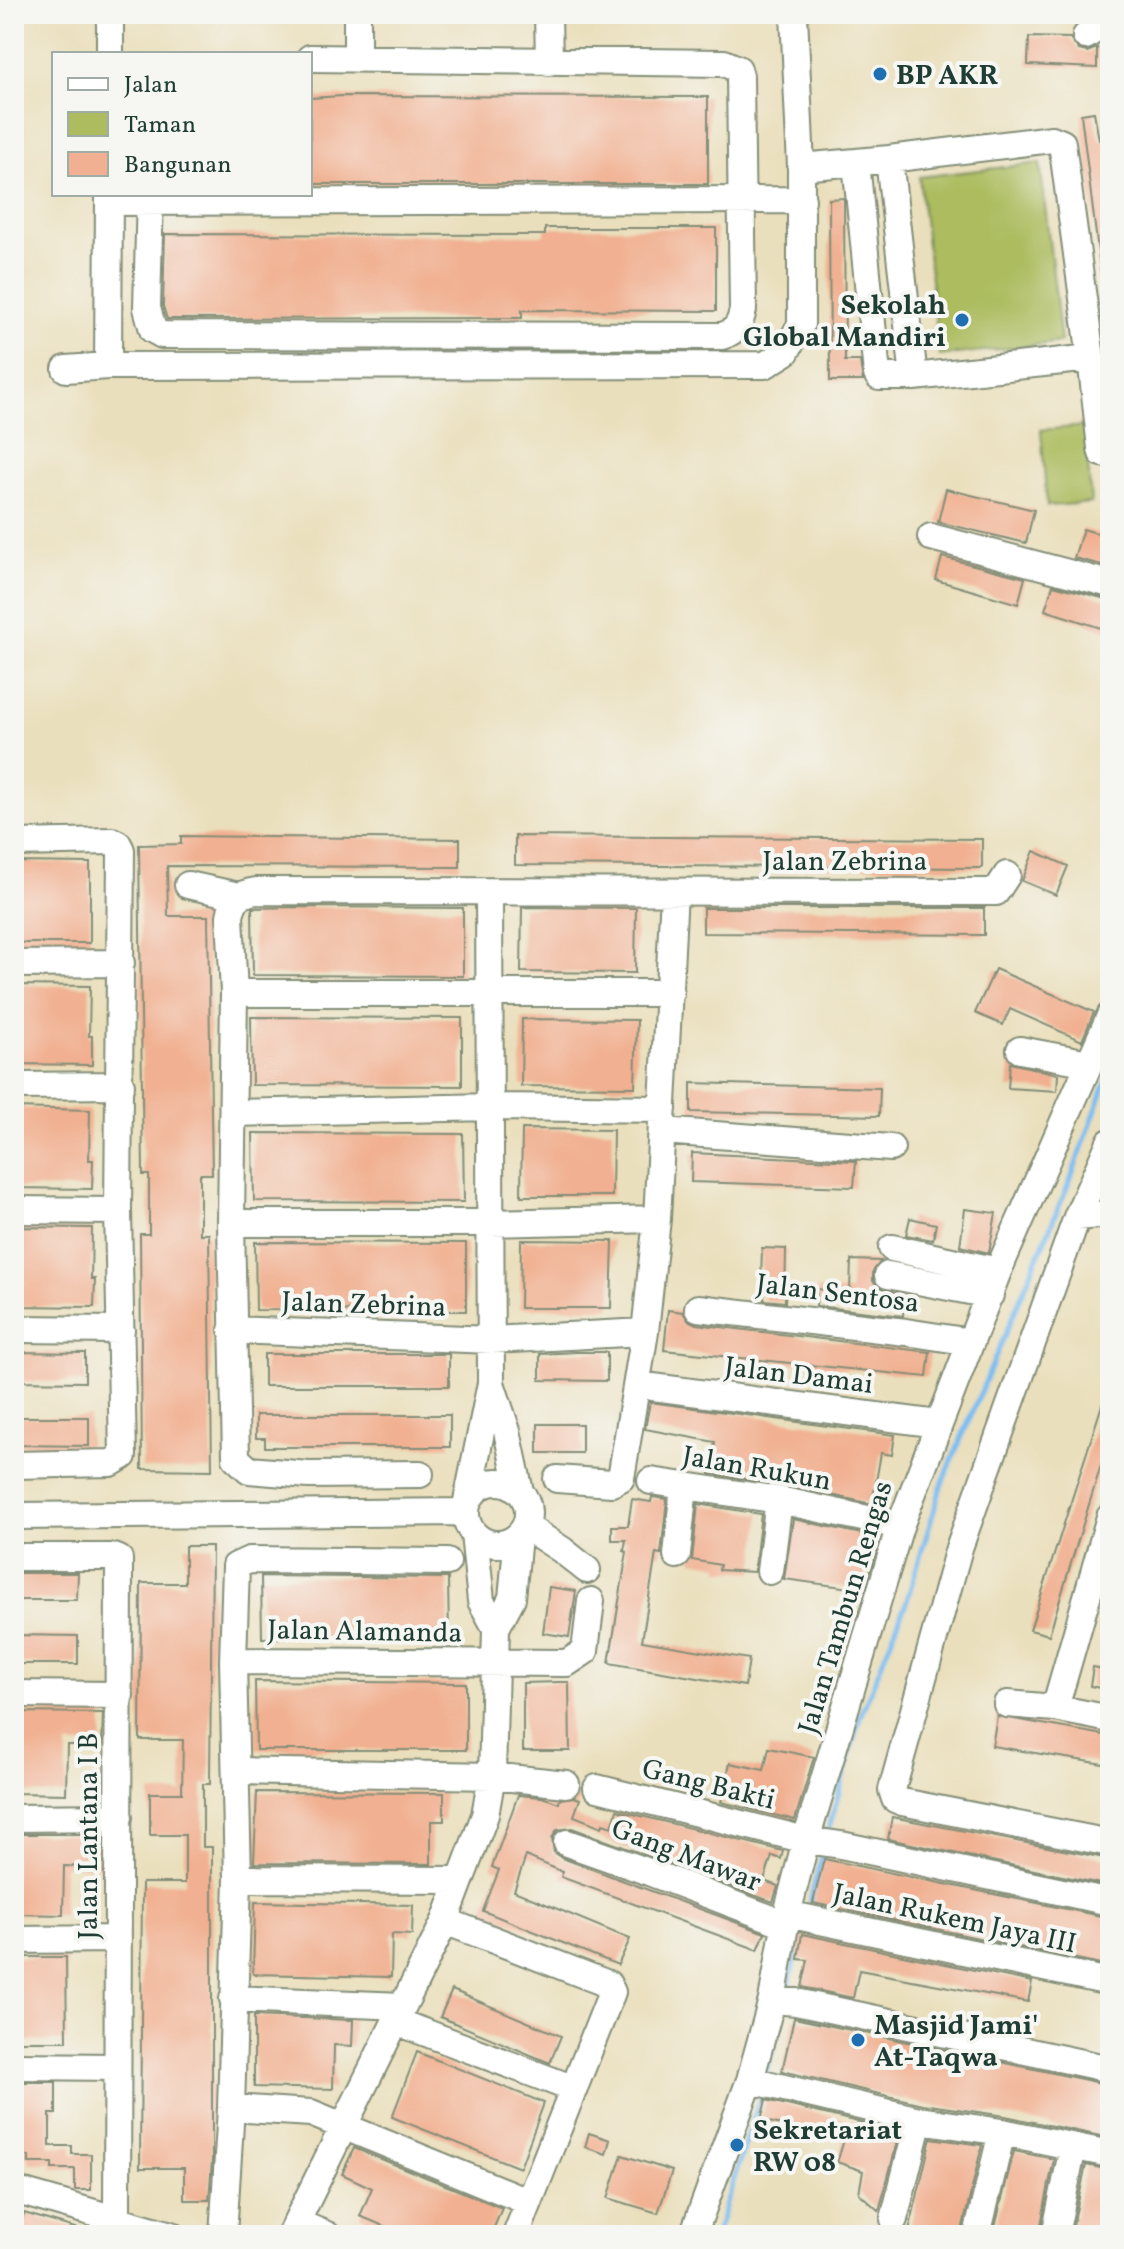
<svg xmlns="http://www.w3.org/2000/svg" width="1124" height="2249" viewBox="0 0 1124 2249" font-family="Vollkorn,serif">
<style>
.green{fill:#acbc5f;stroke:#667c4a;stroke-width:2}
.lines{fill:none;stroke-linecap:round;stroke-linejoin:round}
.stream{stroke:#7bbdf1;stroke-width:5}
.building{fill:#f1b091}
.minor-casing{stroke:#848e78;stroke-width:30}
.minor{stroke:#fff;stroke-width:26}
.poi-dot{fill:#1f6fb2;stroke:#f6f6f2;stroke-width:3}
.labels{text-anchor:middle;stroke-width:8;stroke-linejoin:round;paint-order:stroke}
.poi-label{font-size:28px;font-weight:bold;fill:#1f3d34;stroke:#f6f6f2;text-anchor:start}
.street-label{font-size:28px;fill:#1f3d34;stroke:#f6f6f2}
</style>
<rect width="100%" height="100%" fill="#f6f6f2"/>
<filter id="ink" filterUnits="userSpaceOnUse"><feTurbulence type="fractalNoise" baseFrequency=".0125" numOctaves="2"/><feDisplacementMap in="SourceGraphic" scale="16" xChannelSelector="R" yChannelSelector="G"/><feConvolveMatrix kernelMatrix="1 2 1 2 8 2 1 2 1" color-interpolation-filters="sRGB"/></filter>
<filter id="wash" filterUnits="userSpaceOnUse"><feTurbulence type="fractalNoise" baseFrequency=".006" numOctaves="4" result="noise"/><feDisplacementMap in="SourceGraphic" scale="32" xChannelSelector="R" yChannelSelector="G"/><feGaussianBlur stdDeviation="1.8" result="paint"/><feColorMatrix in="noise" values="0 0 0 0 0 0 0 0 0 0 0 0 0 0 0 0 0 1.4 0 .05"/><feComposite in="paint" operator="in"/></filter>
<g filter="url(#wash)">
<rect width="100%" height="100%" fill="#eadfbc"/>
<path class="green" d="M1040 163 1061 342 940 356 919 177Z
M1085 426 1091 503 1047 506 1041 430Z"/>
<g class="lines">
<path class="stream" d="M827 1835 860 1717 906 1603 942 1484 1071 1178 1110 1071
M808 1908 823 1852
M787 1993 802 1925
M766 2075 783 2011
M716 2235 762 2092"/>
</g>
<g id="blocks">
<path class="building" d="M1029 37 1070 38 1079 50 1087 52 1097 48V68L1028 65Z
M342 96 708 97V184H310V98Z
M1094 112 1099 140 1110 139V274L1101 275 1081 114Z
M844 198 845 361H860L863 381H830L829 199Z
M545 228H716V311L522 310V318L167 319 163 306 165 234 545 235Z
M946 489 1034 510 1026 543 938 522Z
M1083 529 1110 537V567L1074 558Z
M942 557 1025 578 1018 604 936 580Z
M1053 585 1110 600V631L1045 610Z
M181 836 460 839V867L167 866 168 916H208L212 1174H200V1234H209L212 1470 142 1469 140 1234H149V1175H143L139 845 181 844Z
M515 836 982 839V868L515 865Z
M1034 851 1068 866 1056 895 1022 881Z
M14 862 90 863V943H14Z
M297 907 463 908V976L253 975 252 908Z
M522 907 636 908 635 973 521 972Z
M703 908H984V935L703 933Z
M995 969 1094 1012 1082 1041 1010 1009 1003 1025 975 1013Z
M14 985 90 986 89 1036H92V1065L14 1064Z
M251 1017 462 1018V1086L252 1085Z
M522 1019 637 1020 635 1087 521 1086Z
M1010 1063 1058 1074 1057 1091 1008 1088Z
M691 1083 880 1088 879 1116 691 1112Z
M14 1108 90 1110 89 1160H93L92 1189 14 1188Z
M522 1129 613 1130 612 1196H521Z
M253 1133 463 1134 464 1202 254 1201Z
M692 1153 856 1161 854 1187 691 1182Z
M965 1209 996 1213 989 1253 960 1246Z
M910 1218 936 1224 933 1240 906 1235Z
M14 1227 92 1228 91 1279H95L94 1307 14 1306Z
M521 1240 613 1241 611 1308H520Z
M255 1242 466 1243V1311L256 1310Z
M762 1248 786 1249 785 1302 764 1300 765 1283 761 1282Z
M851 1260 881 1261 873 1271V1281L884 1290 904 1295 903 1316 816 1306 817 1289 850 1292Z
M668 1310 683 1312 688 1320 696 1324 930 1352 927 1377 664 1350Z
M14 1352 85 1353V1382L14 1381Z
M576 1352H607V1381L540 1380V1354Z
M264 1354H449V1386H264Z
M1108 1386H1110V1436L1049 1635 1030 1630Z
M650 1402 895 1435 892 1455 881 1453 872 1504 781 1484 710 1474 715 1442 645 1429Z
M256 1415H450V1447H265V1438H256Z
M14 1417H89V1446L14 1445Z
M538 1424H582V1453H538Z
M652 1497 667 1499 661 1554 656 1553 642 1641 749 1659 745 1686 609 1663 627 1552 624 1551 626 1540H612V1526H628L632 1499 651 1502Z
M698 1504 761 1514 754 1572 719 1570 720 1565 692 1560Z
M793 1519 880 1538 864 1590 784 1579Z
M185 1546H212L210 1784H203V1847H212V2161L209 2200H184V2168H140L142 1883H185V1835H150V1793H182L183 1740H140L141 1583H185Z
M14 1573H78L77 1600H14Z
M261 1576 448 1578 449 1638H262Z
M549 1587 576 1591 569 1637 543 1633Z
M14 1635 78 1636V1664H14Z
M1093 1667 1108 1670 1105 1689 1090 1686Z
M255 1681 466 1683V1750H256Z
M559 1682H569L570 1751H523V1683Z
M14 1712 103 1713 102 1745H67L66 1794 14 1793Z
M997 1716 1110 1736V1765L992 1746Z
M769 1748 814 1757 795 1820 721 1802 730 1763 764 1770Z
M257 1792 444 1793V1821H431V1864L254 1863Z
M518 1795 542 1797 559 1803 560 1799 574 1797 580 1799 574 1816 602 1827 603 1824 612 1827 617 1810 783 1851 781 1859 772 1856 764 1881 778 1886 773 1902 572 1828 557 1830 552 1838 554 1853 562 1858 765 1933 758 1950 561 1877 563 1872 526 1856 514 1891 630 1939 618 1965 483 1911 499 1870 492 1867Z
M892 1817 1110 1859V1886L888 1839Z
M14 1834H100V1867L64 1866 63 1915 14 1914Z
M824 1859 1110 1918V1966L813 1903Z
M255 1902 413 1905 412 1935 392 1934 391 1977 253 1974Z
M802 1934 1032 1982 1028 2002 859 1970 853 1998 802 1987 808 1960 798 1959Z
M14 1957H66L67 2041H14Z
M452 1990 561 2036 550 2063 440 2017Z
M254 2016 353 2020 352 2046 334 2045 333 2089 254 2087Z
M794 2018 1110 2085V2138L1005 2116 922 2104 782 2071Z
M417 2052 544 2103 520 2168 392 2117Z
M14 2082H56V2114H50V2146H72V2154H91V2190H75V2169H52V2163H29V2156H14Z
M766 2100 900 2132 879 2211 859 2193 863 2171 837 2162 844 2140 761 2120Z
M589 2133 610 2140 606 2154 585 2147Z
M931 2138 982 2145 961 2235 909 2231Z
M354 2148 502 2208 491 2235H405L360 2216 372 2188 342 2174Z
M1014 2151 1054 2159 1039 2235H993Z
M622 2155 672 2171 658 2213 608 2198Z
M1086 2165 1110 2170V2235H1071Z
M24 2213 85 2231 84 2235H17Z"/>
</g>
</g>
<g filter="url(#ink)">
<use href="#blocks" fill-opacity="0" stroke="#848e78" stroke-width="2"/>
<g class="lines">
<g class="minor-casing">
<path id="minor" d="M357 14V59
M548 14 549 62
M1086 36 1110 19
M110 54V14
M856 162 877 374 879 377H914L889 159
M801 167 889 159 1052 139 1062 143 1091 358 914 377
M150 194 147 308 153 330 162 335 722 336C737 331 740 324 743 310L740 76 738 69 724 63 310 58
M109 202 802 200
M1091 358 1101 448 1102 453 1110 455
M108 366 109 194
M66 369 108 366 765 365 786 352 801 324V167L794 14
M931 537 1110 584
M14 843 112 841 118 844 121 850 118 1211 123 1456 111 1463 14 1465
M188 885 239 896
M14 964 121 963
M234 993H670
M1020 1050 1089 1063
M14 1086 121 1085
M233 1113 490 1107 663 1109
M662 1131 891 1148
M1110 1142 1077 1217 959 1548 892 1790 895 1799 902 1802 1110 1843
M14 1210 118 1211
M1077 1217 1110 1214
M231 1223H490L657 1219
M892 1248 998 1271
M888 1275 990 1295
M698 1308 906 1332 971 1342
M14 1329 121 1330
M232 1330 492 1340 645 1332
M491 1383 507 1431 520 1492
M653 1387 938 1424
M420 1474 309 1475 249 1470 236 1458 231 1223 234 993 230 916C233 899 240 893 257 891L996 892 1007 875
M557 1479 612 1483 621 1478 645 1332 657 1219 674 892
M651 1481 779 1500 900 1526
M466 1513a31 31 0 1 1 62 0a31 31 0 1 1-62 0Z
M467 1501 491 1383 489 892
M14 1516 466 1512
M525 1526 562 1550 587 1570
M677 1555 684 1486
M14 1557H114L119 1559 117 2219
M770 1571 779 1500
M496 1628 512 1598 518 1536
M233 1661 567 1663 585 1651 591 1601
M14 1694 120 1695
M1007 1704 1055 1708 1110 1719
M1055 1708 1110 1517
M237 1771 492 1776 566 1784
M597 1788 806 1840 841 1845 1110 1902
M14 1818 119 1817
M567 1843 649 1872 785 1924
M238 1879 460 1880
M787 1914 1110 1982
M445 1921 608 1984 612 1992 516 2235
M14 1940 118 1939
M233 1999 403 2006
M772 2000 796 2002 1110 2069
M395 2021 574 2089
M14 2066 117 2067
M750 2080 919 2120 1002 2132 1110 2154
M231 2108 311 2113 529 2202
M14 2190 171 2235
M894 2219 919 2120
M298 2223 327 2235
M223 2235 231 2108 238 1879 233 1661 236 1566 249 1560 447 1562
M290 2235 445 1921 485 1815 492 1776 496 1628 481 1601 474 1534
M693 2235 750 2080 772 2000 787 1914 806 1840 900 1526 998 1271 1110 1016
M977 2235 1002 2132
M1055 2235 1073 2147"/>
</g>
<use href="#minor" class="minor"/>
</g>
</g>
<g class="poi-dot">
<circle cx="880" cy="74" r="8"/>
<circle cx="962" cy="320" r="8"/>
<circle cx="858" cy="2040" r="8"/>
<circle cx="737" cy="2145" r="8"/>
</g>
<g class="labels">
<g class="poi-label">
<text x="896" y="84">BP AKR</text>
<text x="946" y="314" text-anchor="end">Sekolah<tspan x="946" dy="32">Global Mandiri</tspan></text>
<text x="874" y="2034">Masjid Jami'<tspan x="874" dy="32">At-Taqwa</tspan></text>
<text x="753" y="2139">Sekretariat<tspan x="753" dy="32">RW 08</tspan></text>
</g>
<g class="street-label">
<text x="845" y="870">Jalan Zebrina</text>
<text transform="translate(838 1292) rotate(7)" y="10">Jalan Sentosa</text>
<text transform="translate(364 1303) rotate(2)" y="10">Jalan Zebrina</text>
<text transform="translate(799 1374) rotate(7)" y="10">Jalan Damai</text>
<text transform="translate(757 1467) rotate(10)" y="10">Jalan Rukun</text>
<text transform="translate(844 1607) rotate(-73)" y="10">Jalan Tambun Rengas</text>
<text transform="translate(365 1630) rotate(1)" y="10">Jalan Alamanda</text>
<text transform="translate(709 1783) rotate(14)" y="10">Gang Bakti</text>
<text transform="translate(87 1836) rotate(-90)" y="10">Jalan Lantana I B</text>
<text transform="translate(687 1854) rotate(21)" y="10">Gang Mawar</text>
<text transform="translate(955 1917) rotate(12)" y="10">Jalan Rukem Jaya III</text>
</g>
</g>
<rect width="1124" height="2249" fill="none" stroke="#f6f6f2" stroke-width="48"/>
<rect x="52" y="52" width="260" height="144" fill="#f6f6f2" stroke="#a0aca6" stroke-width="2"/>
<rect x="68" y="78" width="40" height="12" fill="#ffffff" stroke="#a0aca6" stroke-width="2"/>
<text x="124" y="92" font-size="24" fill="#1f3d34">Jalan</text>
<rect x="68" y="112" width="40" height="24" fill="#acbc5f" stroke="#a0aca6" stroke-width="2"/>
<text x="124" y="132" font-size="24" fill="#1f3d34">Taman</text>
<rect x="68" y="152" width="40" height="24" fill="#f1b091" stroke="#a0aca6" stroke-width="2"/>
<text x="124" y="172" font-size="24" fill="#1f3d34">Bangunan</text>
</svg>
